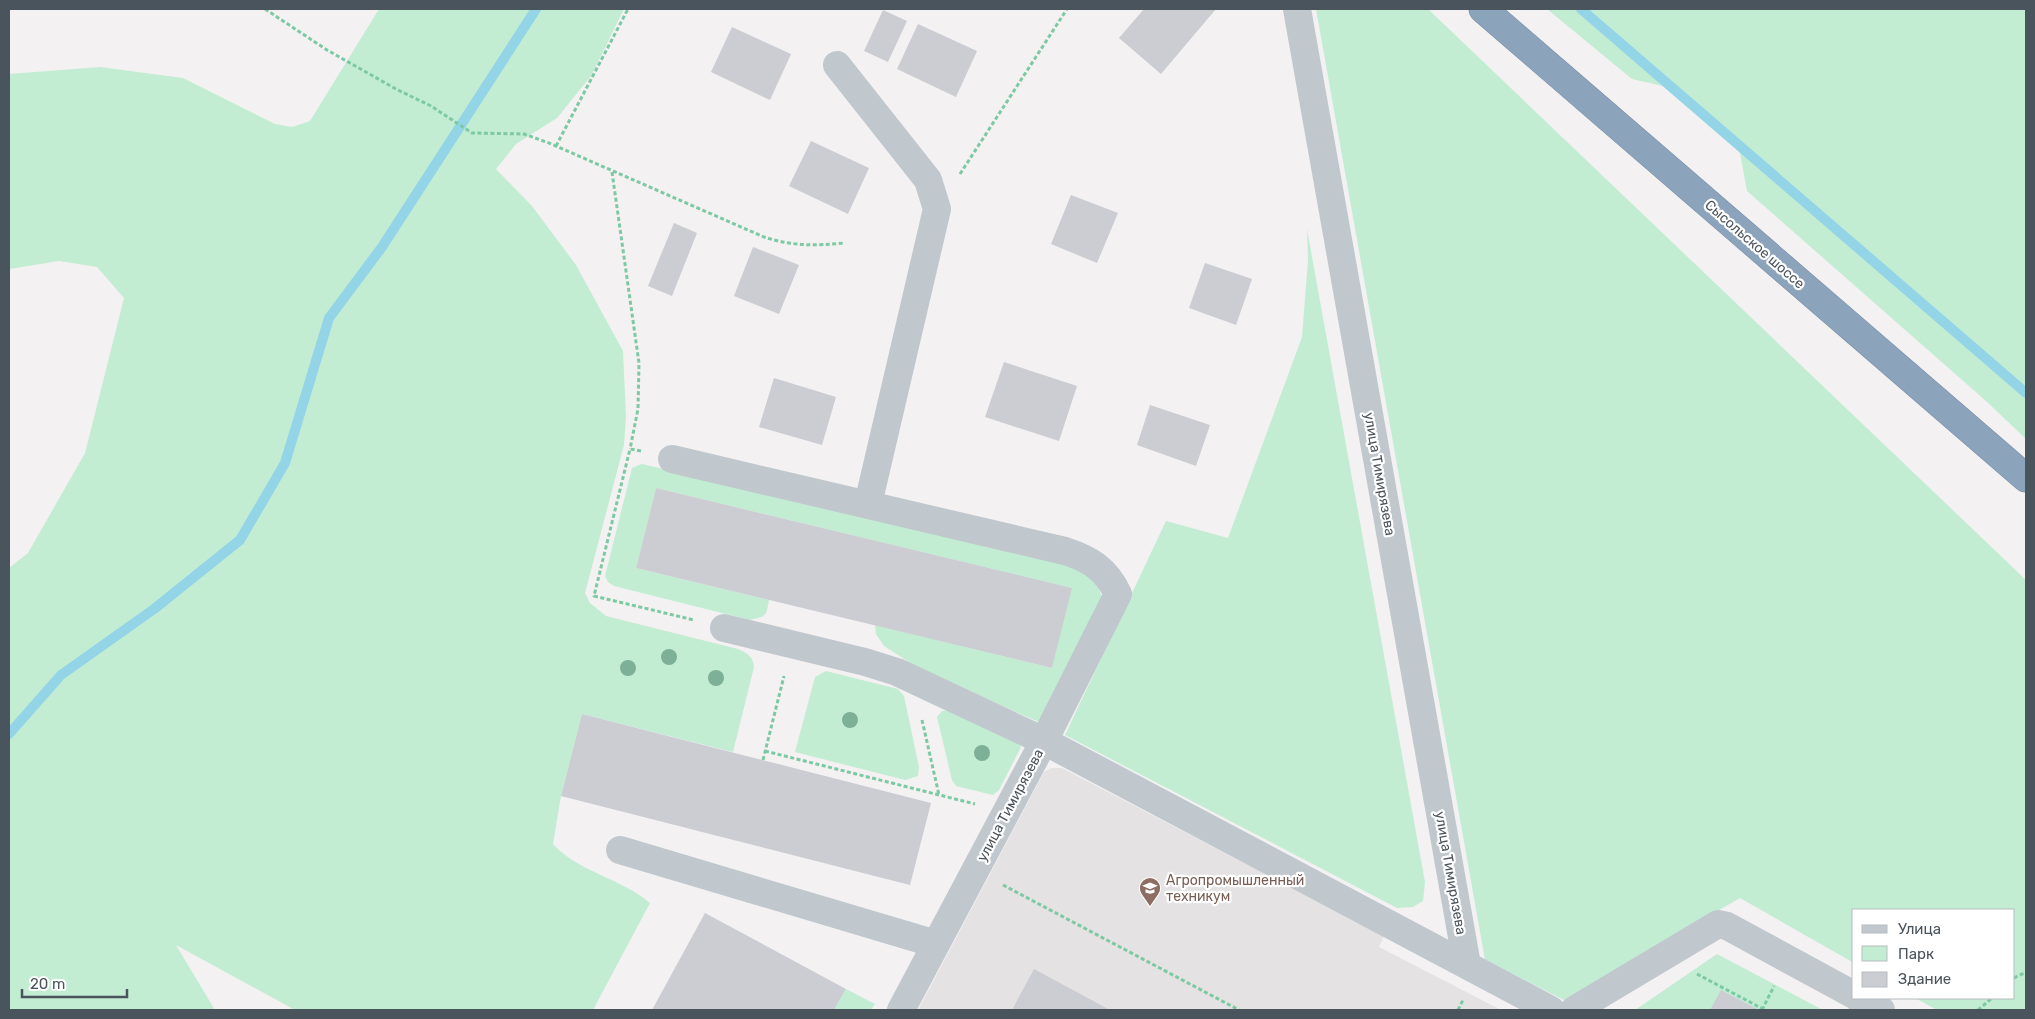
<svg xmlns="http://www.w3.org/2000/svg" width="2035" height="1019" viewBox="0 0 2035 1019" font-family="Rubik,sans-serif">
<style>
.education{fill:#e4e2e2}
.green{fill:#c3edd3}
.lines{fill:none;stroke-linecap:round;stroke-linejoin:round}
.stream{stroke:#93d5e7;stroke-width:10}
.building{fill:#cbcdd3}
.highway-casing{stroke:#778ea8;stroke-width:29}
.path{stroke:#7dc9a4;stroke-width:3;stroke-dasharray:4 2.5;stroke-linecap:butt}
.minor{stroke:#c0c8ce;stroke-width:28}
.highway{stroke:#8ca3bc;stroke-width:28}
.tree{fill:#7eb097}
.labels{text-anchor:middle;stroke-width:4.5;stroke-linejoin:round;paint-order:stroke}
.street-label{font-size:14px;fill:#4a545d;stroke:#fff}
.education-label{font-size:14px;fill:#785e54;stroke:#fff;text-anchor:start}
</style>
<rect width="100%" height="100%" fill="#f3f1f1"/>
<path class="education" d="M1051 768H1062L1384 936 1379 947 1501 1010H918L1044 772Z"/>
<path class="green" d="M379 9H624L591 76 557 118 516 144 496 169 532 206 576 265 623 351 626 417 624 445 585 593 590 603 606 616 738 649C747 653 753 656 754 667L733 752 582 714 561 796 553 844C578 872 621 878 650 903L593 1010H295L176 945 215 1010H9V568L28 553 85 453 124 298 97 267 59 261 9 269V74L100 67 183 78 275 124 292 127 310 121Z
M1316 9H1428L2026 580V1010H1937L1915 998H2014V910H1854V963L1740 898 1564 1000 1485 960Z
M1547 9H2026V439L1986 401 1747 191 1738 143 1667 87 1632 79Z
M1307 229 1425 882 1423 901 1413 907 1397 908 1065 735 1166 521 1228 538 1302 337 1308 260Z
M642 464 1074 565 1097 584 1102 597 1039 722 923 671 884 646 876 634 875 625 1052 668 1071 588 656 488 636 568 769 600C766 617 767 616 750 620L614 586 608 582 605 576 632 468Z
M826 671 898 689 904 696 919 767 918 776 905 780 795 752 815 677Z
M950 710 1017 740 1021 747 999 790 993 795 956 786 952 780 937 717 942 711Z
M1717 954 1823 1010H1635Z
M846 989 875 1004 871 1010H834Z"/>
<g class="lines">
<path class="stream" d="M1581 9 2026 393
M9 734 61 675 154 609 240 540 285 463 329 318 382 247 536 9"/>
</g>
<path class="building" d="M1144 9H1216L1161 74 1119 38Z
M883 10 907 21 888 62 864 51Z
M918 24 977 51 956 97 897 69Z
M732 27 791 54 770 100 711 72Z
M811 141 869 168 848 214 789 186Z
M1071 195 1118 213 1097 263 1051 244Z
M674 223 697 233 672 296 648 286Z
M753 247 799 265 779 314 734 296Z
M1205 263 1252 279 1236 325 1189 308Z
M1004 362 1077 386 1059 441 985 417Z
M774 378 836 397 822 445 759 427Z
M1150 405 1210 425 1196 466 1137 445Z
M656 488 1072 588 1052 668 636 568Z
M582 714 931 803 910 885 561 796Z
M705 913 846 989 834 1010H652Z
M1034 969 1110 1010H1012Z
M1721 990 1759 1010H1710Z"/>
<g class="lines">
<g class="highway-casing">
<path id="highway" d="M1483 9 2026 478"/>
</g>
<path class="path" d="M265 9 327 50 396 89 431 106 472 133 524 134 549 143 764 237C791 246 815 246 844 243
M556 146 628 9
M612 172 639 363 638 409 630 449
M960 174 1067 9
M641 451 630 449 594 596 694 620
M922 720 939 795
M765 751 975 804
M763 760 784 676
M1003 885 1239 1010
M1697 974 1763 1009
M2014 978 2026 972
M1458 1010 1463 1000
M1762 1010 1774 986
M1978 1010 1992 998"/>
<path class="minor" d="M1297 9 1467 965
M837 65 928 180 937 209 868 504
M672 459 1065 551C1090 559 1106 569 1118 594L1044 741 897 672 865 662 724 628
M620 850 936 944
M1858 998 1881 1010
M901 1010 1044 741 1551 1010
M1574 1010 1718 924 1727 926 1854 995"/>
<use href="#highway" class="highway"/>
</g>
<g class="tree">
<circle cx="669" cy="657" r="8"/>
<circle cx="628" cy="668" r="8"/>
<circle cx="716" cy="678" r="8"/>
<circle cx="850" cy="720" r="8"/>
<circle cx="982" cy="753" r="8"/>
</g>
<defs>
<g id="university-pin" transform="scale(1.125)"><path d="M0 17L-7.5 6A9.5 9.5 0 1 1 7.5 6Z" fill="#8d6e63" stroke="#fff"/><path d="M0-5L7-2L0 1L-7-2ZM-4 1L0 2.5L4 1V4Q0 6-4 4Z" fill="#fff"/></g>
</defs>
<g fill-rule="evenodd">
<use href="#university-pin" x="1150" y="888"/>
</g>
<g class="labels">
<g class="street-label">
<text transform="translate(1755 244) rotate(41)" y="5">Сысольское шоссе</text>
<text transform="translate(1380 474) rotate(80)" y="5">улица Тимирязева</text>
<text transform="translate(1010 805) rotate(-62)" y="5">улица Тимирязева</text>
<text transform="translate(1451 873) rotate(80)" y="5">улица Тимирязева</text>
</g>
<g class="education-label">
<text x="1166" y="885">Агропромышленный<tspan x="1166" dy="16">техникум</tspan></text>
</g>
</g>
<rect width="2035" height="1019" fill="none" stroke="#4a545d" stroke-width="20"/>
<rect x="1852" y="909" width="162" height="90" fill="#ffffff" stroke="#b7bbbe"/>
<rect x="1862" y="925" width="25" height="8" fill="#c0c8ce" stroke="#b7bbbe"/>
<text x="1898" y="934" font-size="15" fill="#4a545d">Улица</text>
<rect x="1862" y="946" width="25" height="15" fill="#c3edd3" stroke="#b7bbbe"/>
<text x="1898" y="959" font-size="15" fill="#4a545d">Парк</text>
<rect x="1862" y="972" width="25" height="15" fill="#cbcdd3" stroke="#b7bbbe"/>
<text x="1898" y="984" font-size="15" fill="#4a545d">Здание</text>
<path d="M22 989v8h105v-8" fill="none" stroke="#4a545d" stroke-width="2.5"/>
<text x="30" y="989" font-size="15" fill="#4a545d" stroke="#ffffff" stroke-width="4" paint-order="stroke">20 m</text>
</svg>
